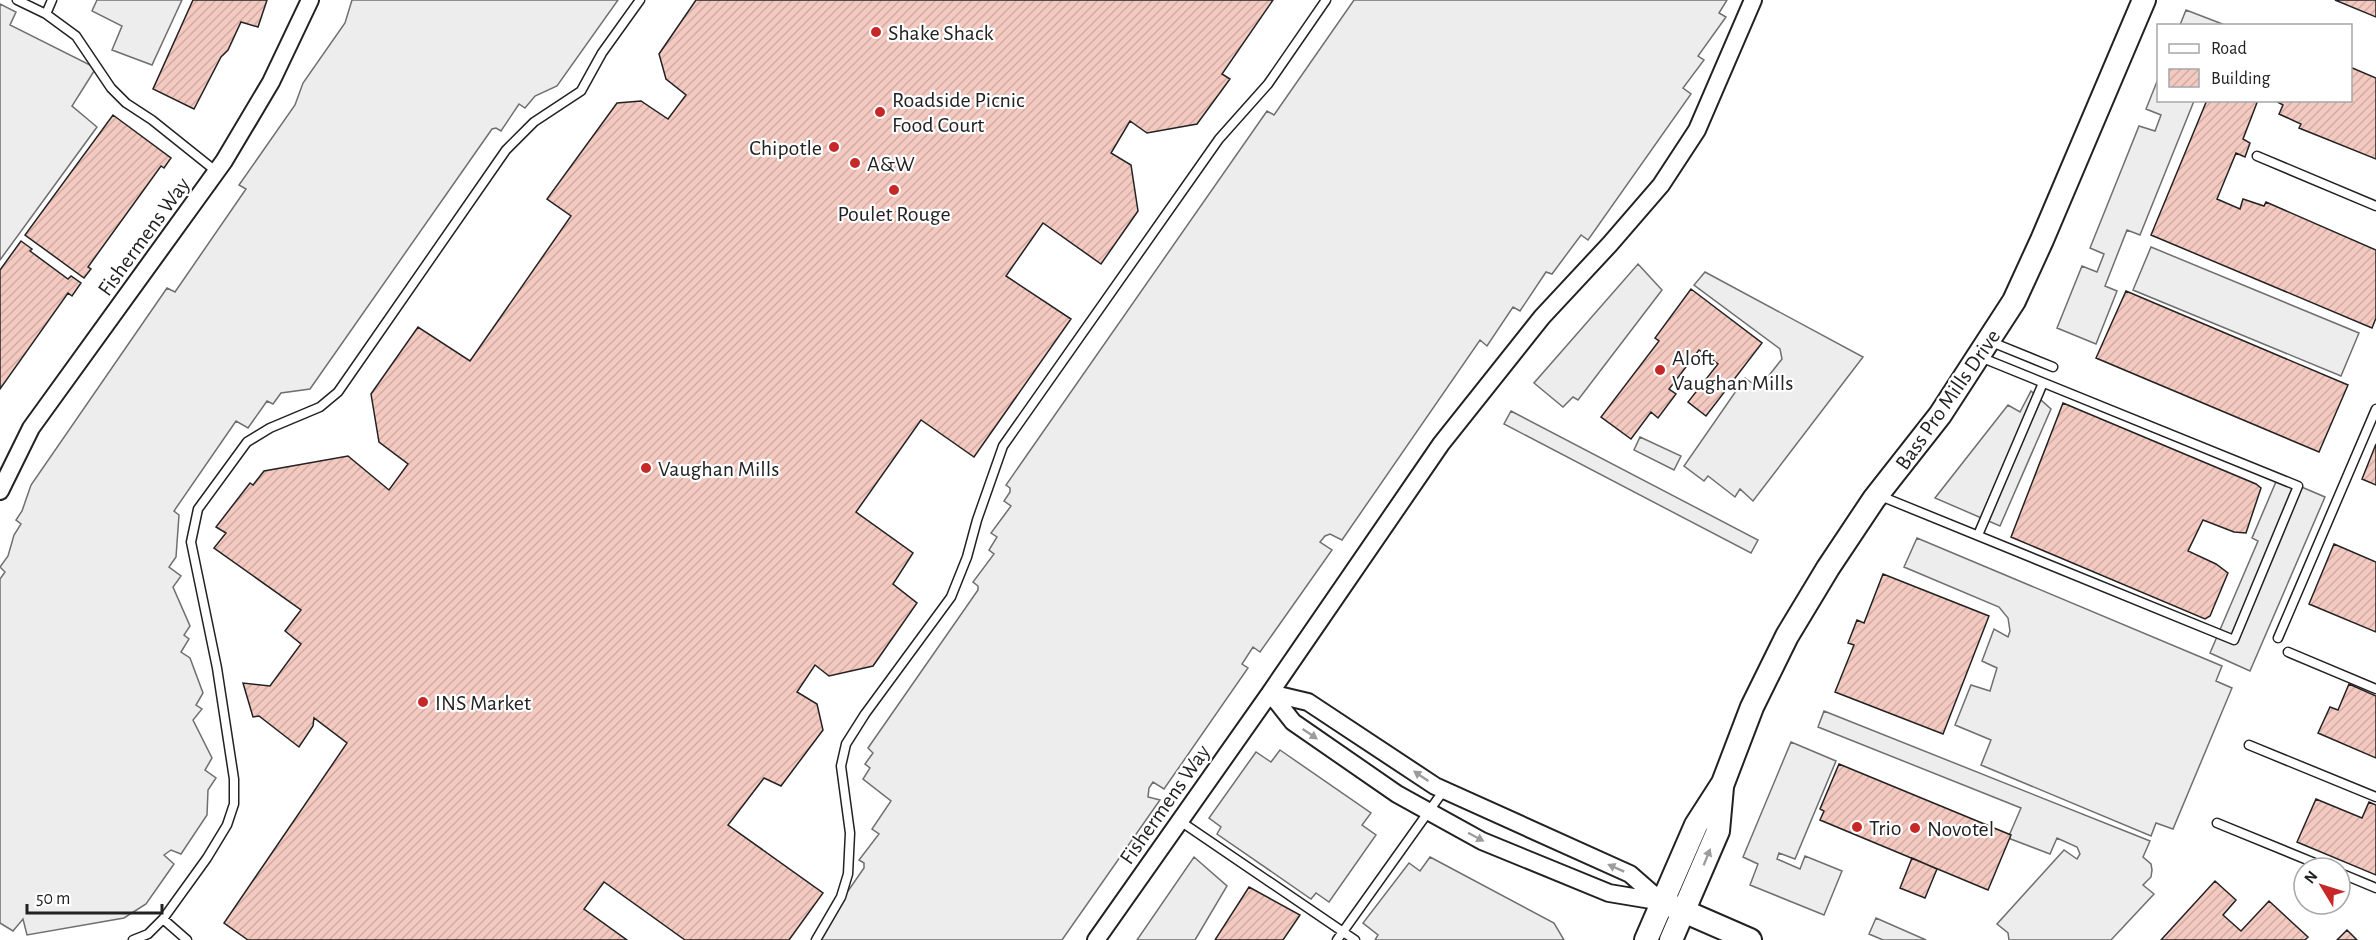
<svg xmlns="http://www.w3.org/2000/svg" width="2376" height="940" viewBox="0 0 2376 940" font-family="'Alegreya Sans',sans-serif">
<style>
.parking{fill:#ededed;stroke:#6f6f6f;stroke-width:1.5}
.building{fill:url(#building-hatch);stroke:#222;stroke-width:1.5}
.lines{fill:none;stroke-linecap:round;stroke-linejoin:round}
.lane-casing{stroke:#222;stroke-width:11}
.street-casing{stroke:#222;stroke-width:20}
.secondary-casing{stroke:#222;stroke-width:26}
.lane{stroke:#fff;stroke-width:8}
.street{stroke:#fff;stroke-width:16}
.secondary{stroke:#fff;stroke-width:22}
.oneway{fill:#9c9c9c}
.poi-dot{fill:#c62828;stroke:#fff;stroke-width:2}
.labels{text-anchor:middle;stroke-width:4.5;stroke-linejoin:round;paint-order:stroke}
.poi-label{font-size:22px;fill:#222;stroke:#fff;text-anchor:start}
.street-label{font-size:22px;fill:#222;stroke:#fff}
</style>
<defs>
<pattern id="building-hatch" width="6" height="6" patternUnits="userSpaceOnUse" patternTransform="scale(1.5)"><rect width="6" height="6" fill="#f3c9c0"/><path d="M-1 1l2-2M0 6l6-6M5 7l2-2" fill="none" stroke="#d0aca5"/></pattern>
</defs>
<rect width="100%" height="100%" fill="#fff"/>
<path class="parking" d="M97 0H182L152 65 112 50 122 26 92 11Z
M352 0H618L557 86 535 96 525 108 519 104 501 131 496 128 492 129 310 389 281 393 273 404 267 401 248 428 236 421 174 511 179 515 176 557 169 567 181 576 173 587 190 626 184 635 189 639 181 652 190 658 203 693 196 705 202 709 193 720 212 758 205 770 216 778 208 790 207 815 181 854 171 850 164 855 174 864 146 904 124 918 27 935 23 919 13 931 0 923V579L5 572 0 567 8 556 14 535 21 524 16 520 22 511 31 485 167 288 175 292 246 189 239 185 295 105 303 83 345 23Z
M1354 0H1727L1719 13 1726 17 1698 56 1704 60 1683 88 1691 94 1588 240 1581 235 1552 274 1546 272 1520 311 1513 307 1487 346 1480 340 1342 540 1330 534 1325 536 1320 542 1332 550 1260 652 1253 647 1242 664 1248 668 1164 789 1153 782 1149 788 1148 797 1160 800 1062 940H814L864 868V863L859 860 879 834 872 829 891 801 863 779 870 768 865 764 873 753 868 748 978 590V586L973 582 994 554 989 550 997 537 991 533 1011 506 1004 501 1010 492V488L1006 485 1267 111 1274 115Z
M0 4 16 12 10 25 96 68 72 106 97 127 0 260Z
M2186 10 2225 25H2180Z
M2158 79V100L2194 101 2140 235 2127 230 2105 286 2117 291 2096 344 2057 328 2082 266 2097 272 2104 254 2090 248 2139 126 2155 131 2161 115 2146 109Z
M2151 247 2359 333 2341 376 2133 290Z
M1638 264 1662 290 1578 400 1573 397 1563 407 1534 383Z
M1705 272 1863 357 1753 501 1740 489 1735 497 1708 476 1704 481 1684 466 1745 378 1759 388 1782 359 1780 349 1694 285Z
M2031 391 2051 409 2000 526 1935 498 2008 405 2020 412Z
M1511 411 1758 540 1751 553 1504 424Z
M1640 437 1681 456 1674 470 1634 450Z
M2278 477 2325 497 2250 671 2210 653 2258 541 2252 538Z
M1917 538 2222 666 2216 681 2232 688 2173 829 2156 823 2151 836 1981 765 1991 740 1955 725 1971 685 1990 691 1997 668 1982 661 1994 629 2008 637 2010 631 2008 618 1999 607 1904 567Z
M1824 711 2150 841 2143 857 2151 864 2152 870 2151 877 2143 885 2154 894 2111 940H2009L2008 933 1997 924 2064 850 2077 859 2080 854 2077 847 2057 838 2050 854 2008 838 2021 808 1818 727Z
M1791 742 1836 761 1795 859 1779 853 1777 859 1800 869 1805 856 1842 871 1824 915 1750 885 1758 864 1743 857Z
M1280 750 1371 813 1362 825 1376 835 1329 902 1316 893 1311 899 1217 834 1221 827 1209 818 1256 752 1271 762Z
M1194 857 1227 886 1195 940H1137Z
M1430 857 1554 923 1564 940H1375L1378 935 1363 923 1409 863 1420 871Z
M1876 918 1926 940H1883L1869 934Z"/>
<path class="building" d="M193 0H267L258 27 241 22 228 50 221 57 194 109 153 89Z
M696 0H1273L1222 74 1230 79 1197 124 1147 133 1130 121 1111 153 1131 165 1138 211 1101 264 1043 223 1006 276 1071 319 974 457 921 420 856 512 913 553 893 584 917 603 873 666 829 676 815 665 797 692 817 704 823 730 781 786 764 778 728 825 823 893 789 940H685L604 882 584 909 627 940H248L224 923 347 743 314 718 313 726 299 747 259 716 253 717 243 683 270 686 301 644 285 631 301 610 214 548 226 533 216 527 250 483 253 485 264 471 348 456 389 490 408 464 379 442 371 394 418 327 470 361 571 216 547 199 617 103 641 101 668 119 686 95 666 79 659 54Z
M2335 0H2376V17Z
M2350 67 2376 78V159L2299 128 2301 124 2279 114 2283 105 2274 100H2350Z
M2207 100H2258L2243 139 2250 143 2245 157 2236 153 2217 199 2240 209 2243 199 2264 206 2266 202 2376 250V318L2372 328 2151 235Z
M113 115 171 158 164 168 161 166 88 267 91 269 84 278 25 235Z
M21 241 32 249 30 251 68 279 71 276 81 283 72 296 68 293 0 389V270Z
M1691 289 1762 343 1706 416 1688 402 1718 364 1699 350 1669 389 1676 394 1658 418 1651 412 1631 439 1601 417 1659 341 1655 338Z
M2126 291 2348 385 2319 452 2096 358Z
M2063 403 2256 484 2261 488 2246 533 2234 532 2203 520 2188 551 2216 564 2228 573 2210 616 2205 619 2011 537Z
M2376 444V485L2362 479Z
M2334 544 2376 562V632L2309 604Z
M1883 574 1989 616 1943 734 1835 692 1854 645 1848 643 1857 620 1864 623Z
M2349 684 2376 696V758L2318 733 2330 707 2338 710Z
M1839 764 2011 835 1988 890 1820 820 1824 811 1820 809Z
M2316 799 2362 818 2369 802 2376 805V875L2297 842Z
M1912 858 1937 869 1925 898 1900 888Z
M2215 881 2236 900 2223 915 2241 931 2269 901 2308 937 2305 940H2161Z
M1249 887 1300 915 1283 940H1215Z
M2347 930 2357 940H2337Z"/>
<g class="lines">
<g class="lane-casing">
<path id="lane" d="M17 0 46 14 76 36 111 88 126 103 152 120 217 172
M46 14 52 0
M2257 156 2376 206
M1989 341 2053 367
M1878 495 2234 640 2298 486 1980 357
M1978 535 2043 383
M2278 638 2376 409
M2288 652 2376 689
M2249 745 2376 797
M1180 821 1355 940
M2217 823 2327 868
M2340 873 2376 888
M163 919 207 858 227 825 234 804V779L217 668 191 542 198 509 247 442 270 428 320 407 338 392 506 150 534 122 581 91 602 53 640 0
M133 940 148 934 163 919 187 940
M816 940 841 897 848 874 850 833 841 766 846 744 865 714 951 597 967 557 977 520 1003 446 1219 139 1268 84 1326 0
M1337 940 1444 790"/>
</g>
<g class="street-casing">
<path id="street" d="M0 491 31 428 224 161 271 82 310 0
M1270 693 1293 722 1397 794 1482 841 1609 893 1663 902
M1270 693 1308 702 1435 786 1630 874 1662 902
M1096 940 1270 693 1441 444 1542 317 1610 244 1661 185 1697 130 1753 0"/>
</g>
<g class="secondary-casing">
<path id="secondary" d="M1672 906 1750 940
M1646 940 1696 825 1723 783 1752 707 1787 636 1828 568 1874 499 1940 415 2014 301 2042 240 2144 0
M1671 940 1718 831 1722 787"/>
</g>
<use href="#lane" class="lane"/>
<use href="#street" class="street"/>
<use href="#secondary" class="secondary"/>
</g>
<defs><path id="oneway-solid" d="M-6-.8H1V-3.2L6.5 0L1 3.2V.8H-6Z" transform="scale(1.5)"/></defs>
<g class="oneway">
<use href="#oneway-solid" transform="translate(1310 734) rotate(34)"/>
<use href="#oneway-solid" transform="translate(1421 776) rotate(-146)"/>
<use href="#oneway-solid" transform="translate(1476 837) rotate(28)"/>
<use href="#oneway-solid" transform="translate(1707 857) rotate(-68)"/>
<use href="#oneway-solid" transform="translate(1616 868) rotate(-156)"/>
</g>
<g class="poi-dot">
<circle cx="876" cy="32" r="6"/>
<circle cx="880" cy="112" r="6"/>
<circle cx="834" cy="147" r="6"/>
<circle cx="855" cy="163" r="6"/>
<circle cx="894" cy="190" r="6"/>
<circle cx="1660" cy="370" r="6"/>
<circle cx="646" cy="468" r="6"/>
<circle cx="423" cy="702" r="6"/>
<circle cx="1857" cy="827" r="6"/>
<circle cx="1915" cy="828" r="6"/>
</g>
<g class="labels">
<g class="poi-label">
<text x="888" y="40">Shake Shack</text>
<text x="892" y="107">Roadside Picnic<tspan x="892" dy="25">Food Court</tspan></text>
<text x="822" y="155" text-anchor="end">Chipotle</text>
<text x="867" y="171">A&amp;W</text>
<text x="894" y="221" text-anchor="middle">Poulet Rouge</text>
<text x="1672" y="365">Aloft<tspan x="1672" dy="25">Vaughan Mills</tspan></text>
<text x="658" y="476">Vaughan Mills</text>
<text x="435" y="710">INS Market</text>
<text x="1869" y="835">Trio</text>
<text x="1927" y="836">Novotel</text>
</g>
<g class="street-label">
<text transform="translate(143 236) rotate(-54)" y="8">Fishermens Way</text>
<text transform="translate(1947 399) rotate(-55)" y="8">Bass Pro Mills Drive</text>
<text transform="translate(1164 804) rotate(-55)" y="8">Fishermens Way</text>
</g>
</g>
<rect x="2157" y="24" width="195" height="78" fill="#ffffff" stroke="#a7a7a7" stroke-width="1.5"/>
<rect x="2169" y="44" width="30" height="9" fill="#ffffff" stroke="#a7a7a7" stroke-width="1.5"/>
<text x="2211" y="54" font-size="18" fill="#222222">Road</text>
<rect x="2169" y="69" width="30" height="18" fill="url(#building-hatch)" stroke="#a7a7a7" stroke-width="1.5"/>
<text x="2211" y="84" font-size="18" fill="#222222">Building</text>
<g transform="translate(2322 886) rotate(308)"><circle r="28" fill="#ffffff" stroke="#a7a7a7" stroke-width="1.5"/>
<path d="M0-4.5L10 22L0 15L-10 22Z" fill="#c62828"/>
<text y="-9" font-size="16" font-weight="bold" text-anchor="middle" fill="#222222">N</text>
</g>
<path d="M27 904v9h135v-9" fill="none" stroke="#222222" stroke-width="3"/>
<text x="36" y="904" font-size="18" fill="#222222" stroke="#ffffff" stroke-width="4.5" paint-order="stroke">50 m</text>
</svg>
